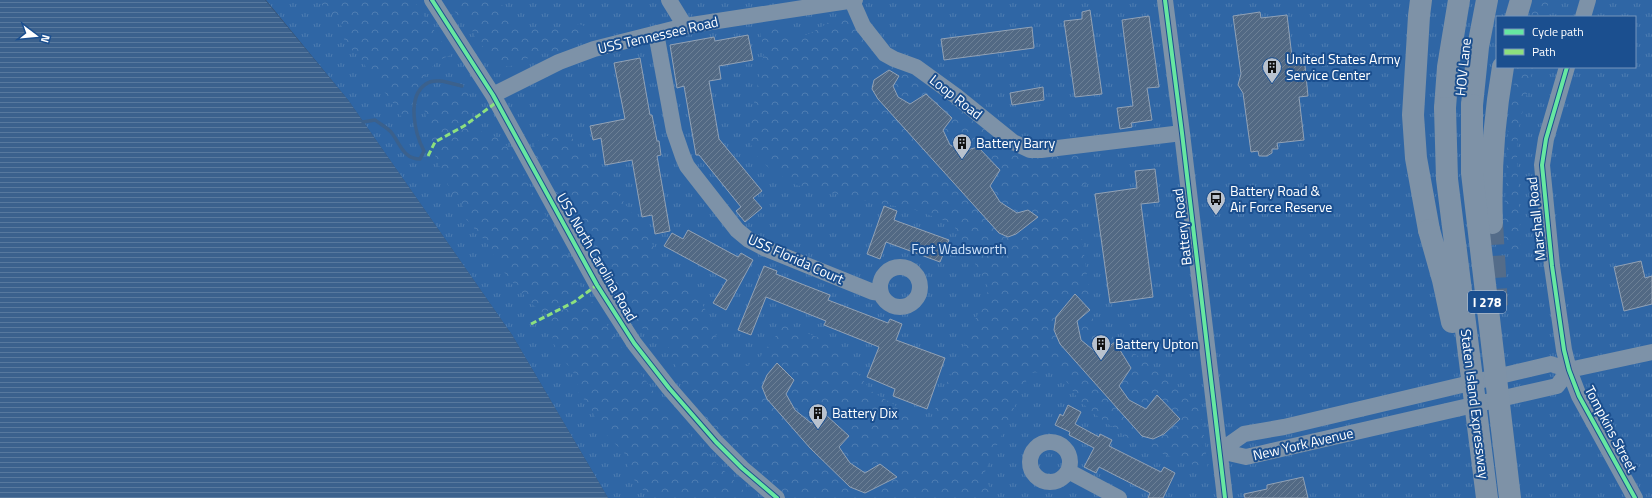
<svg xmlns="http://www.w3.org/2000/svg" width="1652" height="498" viewBox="0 0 1652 498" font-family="'Titillium Web',sans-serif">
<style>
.grass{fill:url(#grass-tufts);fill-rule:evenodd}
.forest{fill:url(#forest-crowns)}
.water{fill:url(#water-rules)}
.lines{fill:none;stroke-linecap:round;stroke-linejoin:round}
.stream{stroke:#3b618d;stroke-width:3.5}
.building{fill:url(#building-hatch);stroke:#92a2b6}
.highway-tunnel{stroke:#546c89;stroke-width:22;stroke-dasharray:22 11;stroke-linecap:butt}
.minor{stroke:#7d92a8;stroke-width:16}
.highway{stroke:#7e92a7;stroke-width:22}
.highway-bridge{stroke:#7e92a7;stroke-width:22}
.quiet{stroke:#8de07e;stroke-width:3;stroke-dasharray:6 3;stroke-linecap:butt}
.cycleway-casing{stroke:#1b4f8f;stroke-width:6}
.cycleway{stroke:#66e7a1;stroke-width:4}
.labels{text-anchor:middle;stroke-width:4;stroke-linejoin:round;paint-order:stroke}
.shield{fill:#1b4f8f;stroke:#bbcadd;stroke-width:1}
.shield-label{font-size:13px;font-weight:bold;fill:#fff}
.street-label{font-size:14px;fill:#fff;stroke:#1b4f8f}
.poi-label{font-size:14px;fill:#fff;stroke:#1b4f8f;text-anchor:start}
.park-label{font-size:14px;fill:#cfe3fa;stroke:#1b4f8f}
</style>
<defs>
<pattern id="grass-tufts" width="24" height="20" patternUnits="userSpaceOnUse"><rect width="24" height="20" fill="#2f66a5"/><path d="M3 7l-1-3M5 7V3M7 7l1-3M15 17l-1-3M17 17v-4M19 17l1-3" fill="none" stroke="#4e7db2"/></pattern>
<pattern id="forest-crowns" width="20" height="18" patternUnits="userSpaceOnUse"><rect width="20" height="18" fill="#2f66a5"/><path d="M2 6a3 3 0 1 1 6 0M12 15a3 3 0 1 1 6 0" fill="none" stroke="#4e7db2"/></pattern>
<pattern id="water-rules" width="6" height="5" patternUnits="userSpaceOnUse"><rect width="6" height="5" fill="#3b618d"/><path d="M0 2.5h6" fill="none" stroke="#58799e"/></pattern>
<pattern id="building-hatch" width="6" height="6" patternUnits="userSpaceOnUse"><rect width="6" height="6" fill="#526984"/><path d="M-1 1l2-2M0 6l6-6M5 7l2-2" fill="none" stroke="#6c8096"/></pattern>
</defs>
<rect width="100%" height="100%" fill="#365274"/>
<path class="grass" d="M266 0H1652V498H608L512 335 348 100ZM1497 17H1635V67H1497Z"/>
<path class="forest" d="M318 0H413L451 55 437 61 421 81 413 101 410 128 407 127 394 104 370 74 360 57 345 44 342 27 334 16 326 10Z
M447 0H498L523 31 539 26 559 29 579 24 587 27 589 31 588 35 574 43 569 49 553 55 545 53 537 54 509 67 503 65 496 61 489 49 486 50 476 39 468 21 457 15Z
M1536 0H1549L1545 17H1530Z
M842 13 854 19 907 68 1015 151 1089 149 1094 179C1082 186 1079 187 1077 202L1094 327 1112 336 1200 404 1208 470 1168 456 1128 438 1093 413 1078 399 1059 370 1030 373 984 474 994 498H783L771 488 686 399 681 378 668 350V345L665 340 653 339 647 335 618 293 564 196 552 192 534 155 535 144 540 139 547 136 571 137 576 142 581 152 610 183 636 219 662 259 699 298 713 324 719 347 739 369 757 361 784 325 820 338 846 357 871 391 928 425 989 289 953 224 913 209 872 202 796 185 771 170 754 153 749 139 750 123 764 53 759 26 778 22C782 30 793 40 803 36 817 31 830 21 842 13Z
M1517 67H1533L1518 131 1517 156 1521 253 1501 254V232L1506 190 1508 125Z
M468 82C470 97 468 127 486 134 500 139 499 135 509 149L574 267 582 291 574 300 543 313 532 304 503 271 494 258 492 249 466 219 462 203 455 199 452 194 436 159 424 108 427 97 433 91 455 92 464 89Z
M588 295 618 342 662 403 697 443 751 498H648L645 492 637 484 629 472 625 454 601 429 588 403 579 395 576 376 558 352 553 342 550 315 572 306Z"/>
<path class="water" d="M0 0H265L348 100 512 335 608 498H0Z"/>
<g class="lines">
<path class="stream" d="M363 122 375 120C380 124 387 127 391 132 400 143 403 159 420 159L424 151C415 134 406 97 426 84 435 77 452 84 462 86"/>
</g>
<path class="building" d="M1090 10 1102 94 1075 97 1064 21 1082 19V12Z
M1260 12 1261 18 1287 15 1292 57 1304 56 1308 96 1299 97 1304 140 1277 143 1278 149H1272V153L1267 156H1259L1258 151 1251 152 1243 93 1238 85 1241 74 1233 16Z
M1149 16 1159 87 1147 88 1152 120 1131 123 1132 127 1120 129 1117 108 1133 106 1122 20Z
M1032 27 1034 48 944 60 941 39Z
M748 35 753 60 719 66 721 79 709 81 719 139 762 191 753 198 762 208 745 222 736 211 741 207 699 155H696L684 86 677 88 670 45 714 37 715 41Z
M640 58 650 115H652L657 141H659L661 155 657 156 670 231 655 234 652 215 642 217 632 160 605 165 601 138 593 140 590 126 625 119 614 63Z
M889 70 899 76 893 86 898 97 910 104 926 94 952 118 943 130 950 145 963 151 978 147 1000 170 990 186 1000 202 1017 213 1028 210 1038 217 1016 234 1008 237 999 233 878 99 872 89 874 80Z
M1043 87 1044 100 1012 105 1010 93Z
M1155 169 1159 202 1141 204 1153 297 1110 303 1095 194 1137 188 1135 171Z
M884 206 897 211 894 220 949 240 940 262 886 242 880 259 867 254Z
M688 230 738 257 741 253 753 260 726 310 713 303 727 280 664 246 672 233 683 239Z
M1641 261 1645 278 1652 276V304L1624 311 1614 267Z
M764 266 777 271 776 274 830 295 828 300 888 323 890 319 902 324 896 340 945 358 927 409 893 396 895 389 867 377 879 347 824 325 826 321 766 297 751 335 738 330Z
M1075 294 1090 310 1077 321 1081 340 1098 354 1115 342 1131 368 1119 386 1129 400 1146 409 1157 395 1180 419 1164 434 1153 439 1142 436 1060 344 1054 330 1056 317Z
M777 363 794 380 786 394 795 410 811 423 826 415 849 436 839 447 850 463 865 473 880 464 897 477 865 493 850 487 810 448 767 399 762 387 767 375Z
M1068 405 1081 412 1075 424 1099 437 1100 434 1112 440 1109 446 1161 472 1164 467 1175 473 1163 498H1148L1150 493 1099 467 1096 473 1084 467 1094 448 1069 435 1070 432 1055 425 1060 414 1063 416Z
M1303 477 1308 498H1245L1244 494 1267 489V485Z"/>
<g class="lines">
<path class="highway-tunnel" d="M1492 223 1497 306"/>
<path class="minor" d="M432 0 493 95 597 285 634 343 669 388 716 442 742 468 777 498
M669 0 685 26
M1165 0 1182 133 1225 498
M852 1 863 26 885 54 894 59 916 67 956 96 1013 142 1030 150H1041L1182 133
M1583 17 1588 0
M656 33 674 131 683 157 687 166 737 230 749 240 764 248 873 292 881 293
M1567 67 1546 139 1542 165 1552 266 1564 350 1569 370 1579 396 1635 498
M493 95 559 62 594 49 685 26 855 0
M880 287a20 20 0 1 1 40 0a20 20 0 1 1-40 0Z
M1030 462a20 20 0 1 1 40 0a20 20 0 1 1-40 0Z
M1220 451 1244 434 1284 427 1551 364 1569 370 1652 352
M1220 451 1246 457 1557 386 1569 370
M1068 471 1119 498"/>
<path class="highway" d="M1421 0 1419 16 1413 115 1416 158 1429 230
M1516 17 1521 0
M1472 105 1478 47 1487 0
M1445 108 1448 67 1459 0
M1492 223C1490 170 1494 119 1503 67"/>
<path class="highway-bridge" d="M1472 105V173L1510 498
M1445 108 1447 179 1487 498
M1429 230 1443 280 1452 322"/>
<path class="quiet" d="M428 156 435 142 464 126 497 102
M531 324 574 302 597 285"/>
<g class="cycleway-casing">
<path id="cycleway" d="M432 0 493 95 597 285 634 343 669 388 716 442 742 468 777 498
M1165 0 1182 133 1225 498
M1567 67 1546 139 1542 165 1552 266 1564 350 1569 370 1579 396 1635 498"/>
</g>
<use href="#cycleway" class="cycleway"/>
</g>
<defs>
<g id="building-pin" transform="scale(1)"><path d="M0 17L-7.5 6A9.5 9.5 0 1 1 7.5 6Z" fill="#b9c2ce" stroke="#1b4f8f"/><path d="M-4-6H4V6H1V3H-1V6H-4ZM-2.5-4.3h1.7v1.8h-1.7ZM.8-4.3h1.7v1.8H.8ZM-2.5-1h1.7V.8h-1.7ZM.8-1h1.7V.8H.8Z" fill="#111"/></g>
<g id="bus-pin" transform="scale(1)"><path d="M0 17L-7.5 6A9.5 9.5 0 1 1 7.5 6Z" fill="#b9c2ce" stroke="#1b4f8f"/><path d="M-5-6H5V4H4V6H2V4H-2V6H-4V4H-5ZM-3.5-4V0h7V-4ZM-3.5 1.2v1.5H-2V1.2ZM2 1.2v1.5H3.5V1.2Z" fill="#111"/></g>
</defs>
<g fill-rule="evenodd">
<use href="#building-pin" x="1272" y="67"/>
<use href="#building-pin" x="962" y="143"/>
<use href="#bus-pin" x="1216" y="199"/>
<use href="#building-pin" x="1101" y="344"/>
<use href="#building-pin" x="818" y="413"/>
</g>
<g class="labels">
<rect class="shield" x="1468" y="291" width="38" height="22" rx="3"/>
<g class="shield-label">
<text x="1487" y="307">I 278</text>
</g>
<g class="street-label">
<text transform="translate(658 35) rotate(-13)" y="5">USS Tennessee Road</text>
<text transform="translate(1463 67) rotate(-84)" y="5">HOV Lane</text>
<text transform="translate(956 97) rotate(38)" y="5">Loop Road</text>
<text transform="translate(1536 219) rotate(-96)" y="5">Marshall Road</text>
<text transform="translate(1182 227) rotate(-97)" y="5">Battery Road</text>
<text transform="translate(597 257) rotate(60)" y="5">USS North Carolina Road</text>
<text transform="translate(796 259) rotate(24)" y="5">USS Florida Court</text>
<text transform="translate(1475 404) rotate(83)" y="5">Staten Island Expressway</text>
<text transform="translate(1611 429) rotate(62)" y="5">Tompkins Street</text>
<text transform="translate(1303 444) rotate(-13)" y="5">New York Avenue</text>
</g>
<g class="poi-label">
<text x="1286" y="64">United States Army<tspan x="1286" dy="16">Service Center</tspan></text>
<text x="976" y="148">Battery Barry</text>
<text x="1230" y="196">Battery Road &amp;<tspan x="1230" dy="16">Air Force Reserve</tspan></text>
<text x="1115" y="349">Battery Upton</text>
<text x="832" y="418">Battery Dix</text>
</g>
<g class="park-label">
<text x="959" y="254">Fort Wadsworth</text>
</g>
</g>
<rect x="1496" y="16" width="140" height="52" fill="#1b4f8f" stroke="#7695bc"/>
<rect x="1504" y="29" width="20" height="6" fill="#66e7a1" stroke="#7695bc"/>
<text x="1532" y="36" font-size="12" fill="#ffffff">Cycle path</text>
<rect x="1504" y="49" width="20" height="6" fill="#8de07e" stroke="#7695bc"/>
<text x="1532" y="56" font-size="12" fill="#ffffff">Path</text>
<g transform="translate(36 36) rotate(106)" stroke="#1b4f8f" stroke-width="3" paint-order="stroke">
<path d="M0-3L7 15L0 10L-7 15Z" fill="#ffffff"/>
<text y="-6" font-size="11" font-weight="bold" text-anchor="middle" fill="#ffffff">N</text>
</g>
</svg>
